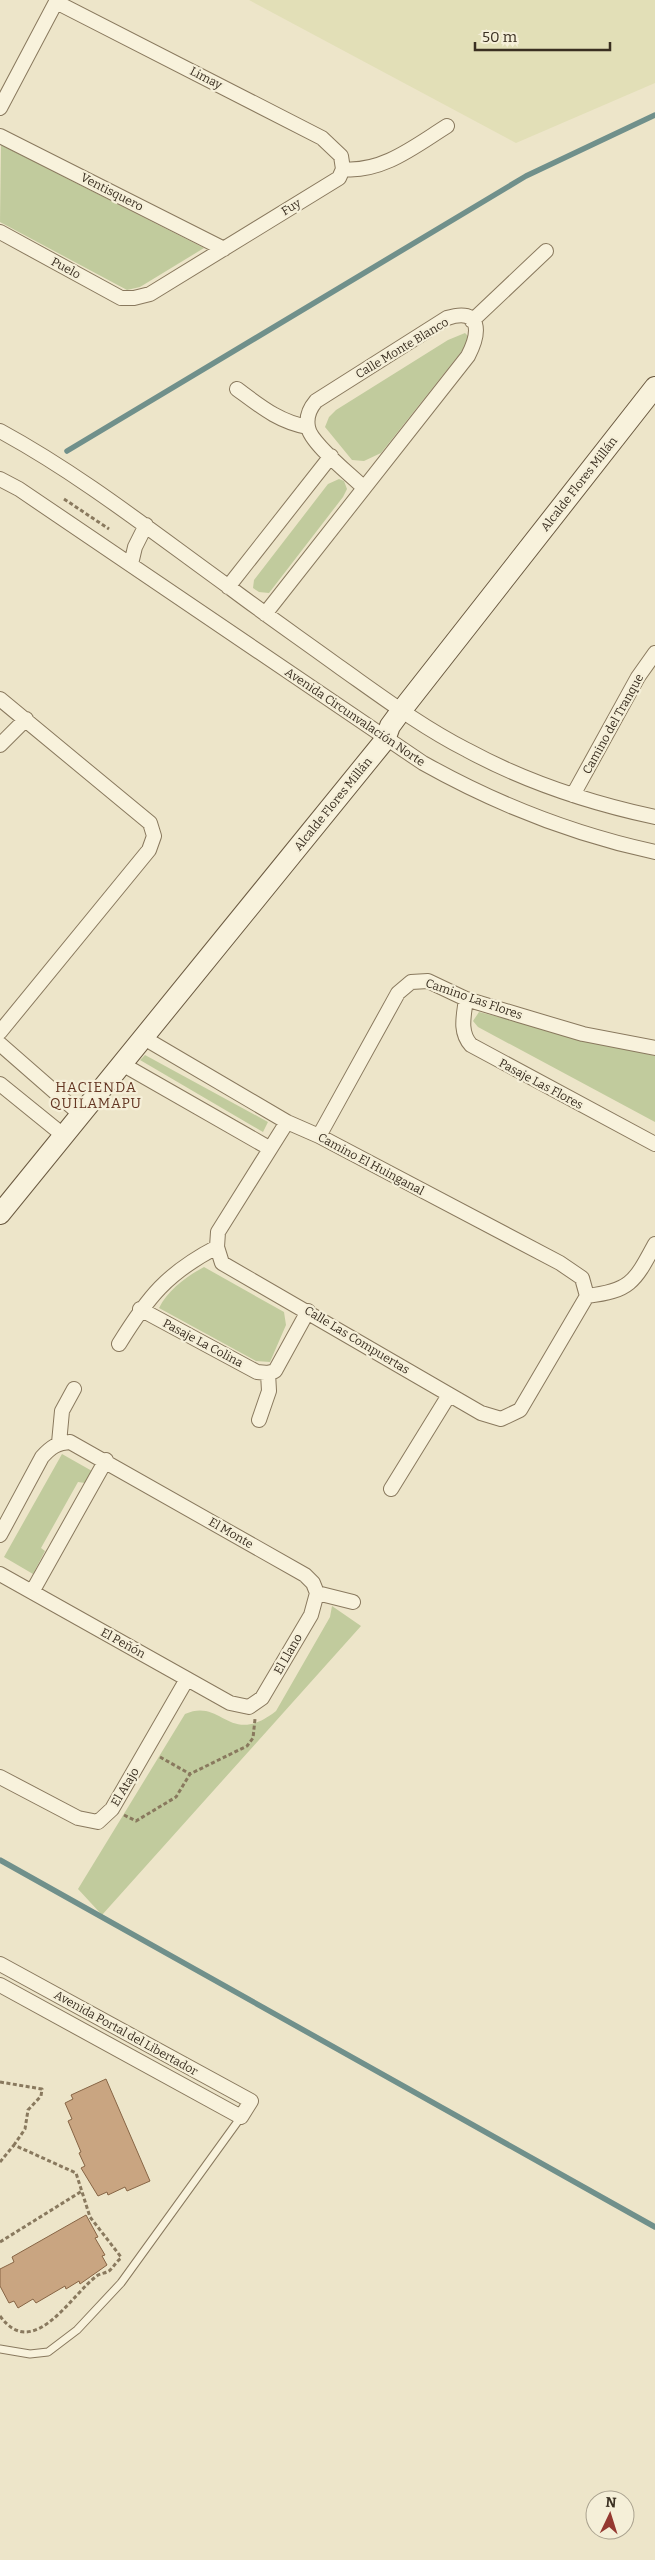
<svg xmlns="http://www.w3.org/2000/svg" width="655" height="2560" viewBox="0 0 655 2560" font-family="Bitter,serif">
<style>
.farmland{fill:#e2dfb7}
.green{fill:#c1cb9d}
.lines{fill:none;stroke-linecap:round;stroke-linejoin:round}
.stream{stroke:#70908b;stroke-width:5.5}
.building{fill:#c9a581;stroke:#876545}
.lane-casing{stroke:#89795e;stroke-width:9}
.street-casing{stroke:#89795e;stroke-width:16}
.secondary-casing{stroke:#6b5a41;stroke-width:22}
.path{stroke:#89795e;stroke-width:3;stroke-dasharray:4 2.5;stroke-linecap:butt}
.lane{stroke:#f8f2dc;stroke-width:7}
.street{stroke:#f8f2dc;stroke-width:14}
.secondary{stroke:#f8f2dc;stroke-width:20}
.labels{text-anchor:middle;stroke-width:4.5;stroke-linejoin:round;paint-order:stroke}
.street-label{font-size:12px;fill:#3a2f21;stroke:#f5efd8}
.neighbourhood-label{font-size:14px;letter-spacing:1px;fill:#643623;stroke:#f5efd8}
</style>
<rect width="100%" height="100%" fill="#ede5c9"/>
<path class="farmland" d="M249 0H655V83L516 143Z"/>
<path class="green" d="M1 145 204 248 140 287 127 290 0 222Z
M465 333 469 337 465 347 381 453 364 461 352 460 325 427 329 417 336 410 448 340Z
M339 479 344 481 347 489 343 497 269 593 259 592 253 588 254 580 328 484Z
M479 1012 655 1056V1122L478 1027 473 1021Z
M145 1055 268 1122 263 1132 140 1060Z
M204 1267 284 1312 286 1325 270 1362 256 1361 159 1308C168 1290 187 1276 204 1267Z
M62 1454 92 1471 85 1483 78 1482 41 1548 45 1551 33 1574 4 1557Z
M332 1606 361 1626 102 1915 78 1889 185 1714C222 1697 229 1748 276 1711L330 1617Z"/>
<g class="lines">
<path class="stream" d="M67 451 526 176 655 115
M0 1860 655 2227"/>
</g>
<path class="building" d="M106 2079 150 2181 127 2191 125 2187 108 2195 107 2192 98 2196 81 2168 85 2166 79 2153 81 2152 68 2121 72 2119 65 2103 73 2099 71 2095Z
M86 2215 98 2237 95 2238 105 2255 102 2256 107 2265 80 2284 79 2281 66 2289 65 2286 36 2303 33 2299 18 2308 14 2301 9 2303 0 2286V2269L14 2262 12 2257Z"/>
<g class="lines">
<g class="lane-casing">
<path id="lane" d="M0 2349 30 2354 48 2352 77 2330 121 2283 241 2117"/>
</g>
<g class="street-casing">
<path id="street" d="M56 2 322 138 341 156 343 169
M0 108 56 2
M0 136 224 249
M343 169C382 173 415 146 447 126
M0 232 121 298H134L150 294 339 178 343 169
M472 321 546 251
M237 389C260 406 279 422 308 427
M0 431C81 475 154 533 229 587 266 615 304 641 341 668 382 697 422 727 467 750 526 782 590 803 655 817
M0 479 19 489 423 763C496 804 572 834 655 852
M131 564 135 547 146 525
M228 587 331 456
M265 614 468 356C480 333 482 307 447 318L316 401C310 408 306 417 308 427 310 443 351 475 364 488
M0 699 150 823 154 836 149 850 0 1032
M0 745 26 719
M573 795 638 677 655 653
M466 999C464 1015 459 1032 471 1045L655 1144
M144 1038 287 1122 319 1136 560 1263 582 1278 587 1296
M0 1044 80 1114
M122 1064 269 1148
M0 1084 63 1135
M287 1122 218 1232 217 1247 222 1263 481 1413 501 1419 520 1410 587 1296
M319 1136 398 993 411 982 428 981 466 999 519 1015 583 1034 655 1048
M587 1296C631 1291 635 1281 655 1244
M140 1309 257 1372 268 1373 275 1371 308 1311
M119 1344C148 1297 167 1273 217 1247
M259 1420 269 1391 268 1373
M59 1443 62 1411 74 1389
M391 1489 449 1395
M0 1535 42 1457C51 1447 57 1443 70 1442L305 1575 313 1583 317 1593
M0 1574 230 1703 249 1707 262 1698 311 1615 317 1593
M32 1592 106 1460
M317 1593 353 1602
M0 1777 78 1818 98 1822 112 1809 187 1679
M0 1964 251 2101 241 2117 0 1985"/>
</g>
<g class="secondary-casing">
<path id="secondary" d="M0 1214 385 740 390 726 401 711 655 387"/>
</g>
<path class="path" d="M64 499 109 529
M160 1757 190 1774
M124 1815 136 1821 176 1797 190 1774 247 1746 253 1738 255 1719
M0 2082 42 2089 41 2096 28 2110 25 2129 14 2145
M0 2162 14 2145 76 2173 90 2217 121 2257
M0 2242 82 2191
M0 2316C34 2363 72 2293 98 2275 102 2273 106 2273 109 2271 114 2267 117 2260 122 2258"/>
<use href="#lane" class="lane"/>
<use href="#street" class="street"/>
<use href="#secondary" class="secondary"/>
</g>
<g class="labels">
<g class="street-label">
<text transform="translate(206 78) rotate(27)" y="4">Limay</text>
<text transform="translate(112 192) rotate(27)" y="4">Ventisquero</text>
<text transform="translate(291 207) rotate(-31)" y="4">Fuy</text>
<text transform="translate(66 268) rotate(28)" y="4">Puelo</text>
<text transform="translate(402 348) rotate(-31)" y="4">Calle Monte Blanco</text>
<text transform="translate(579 484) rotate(-52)" y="4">Alcalde Flores Millán</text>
<text transform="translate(355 717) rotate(34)" y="4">Avenida Circunvalación Norte</text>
<text transform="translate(613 724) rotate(-61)" y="4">Camino del Tranque</text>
<text transform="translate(333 804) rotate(-51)" y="4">Alcalde Flores Millán</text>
<text transform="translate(474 999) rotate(19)" y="4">Camino Las Flores</text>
<text transform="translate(541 1084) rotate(28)" y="4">Pasaje Las Flores</text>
<text transform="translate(371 1164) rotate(28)" y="4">Camino El Huinganal</text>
<text transform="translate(357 1340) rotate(31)" y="4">Calle Las Compuertas</text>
<text transform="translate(203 1343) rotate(28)" y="4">Pasaje La Colina</text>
<text transform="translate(231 1533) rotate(30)" y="4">El Monte</text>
<text transform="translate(123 1643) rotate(29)" y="4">El Peñón</text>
<text transform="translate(288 1654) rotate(-60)" y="4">El Llano</text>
<text transform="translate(125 1787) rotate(-59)" y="4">El Atajo</text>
<text transform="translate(126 2033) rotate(29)" y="4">Avenida Portal del Libertador</text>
</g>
<g class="neighbourhood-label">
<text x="96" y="1092">HACIENDA<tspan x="96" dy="16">QUILAMAPU</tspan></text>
</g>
</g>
<g transform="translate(610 2515) rotate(4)"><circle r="24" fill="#f5efd8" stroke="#aaa28f"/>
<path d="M0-4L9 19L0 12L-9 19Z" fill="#953931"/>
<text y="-8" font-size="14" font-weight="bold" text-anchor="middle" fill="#3a2f21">N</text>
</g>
<path d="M475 42v8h135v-8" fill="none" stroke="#3a2f21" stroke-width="2.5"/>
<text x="482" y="42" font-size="15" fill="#3a2f21" stroke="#f5efd8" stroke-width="4" paint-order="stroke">50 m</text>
</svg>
